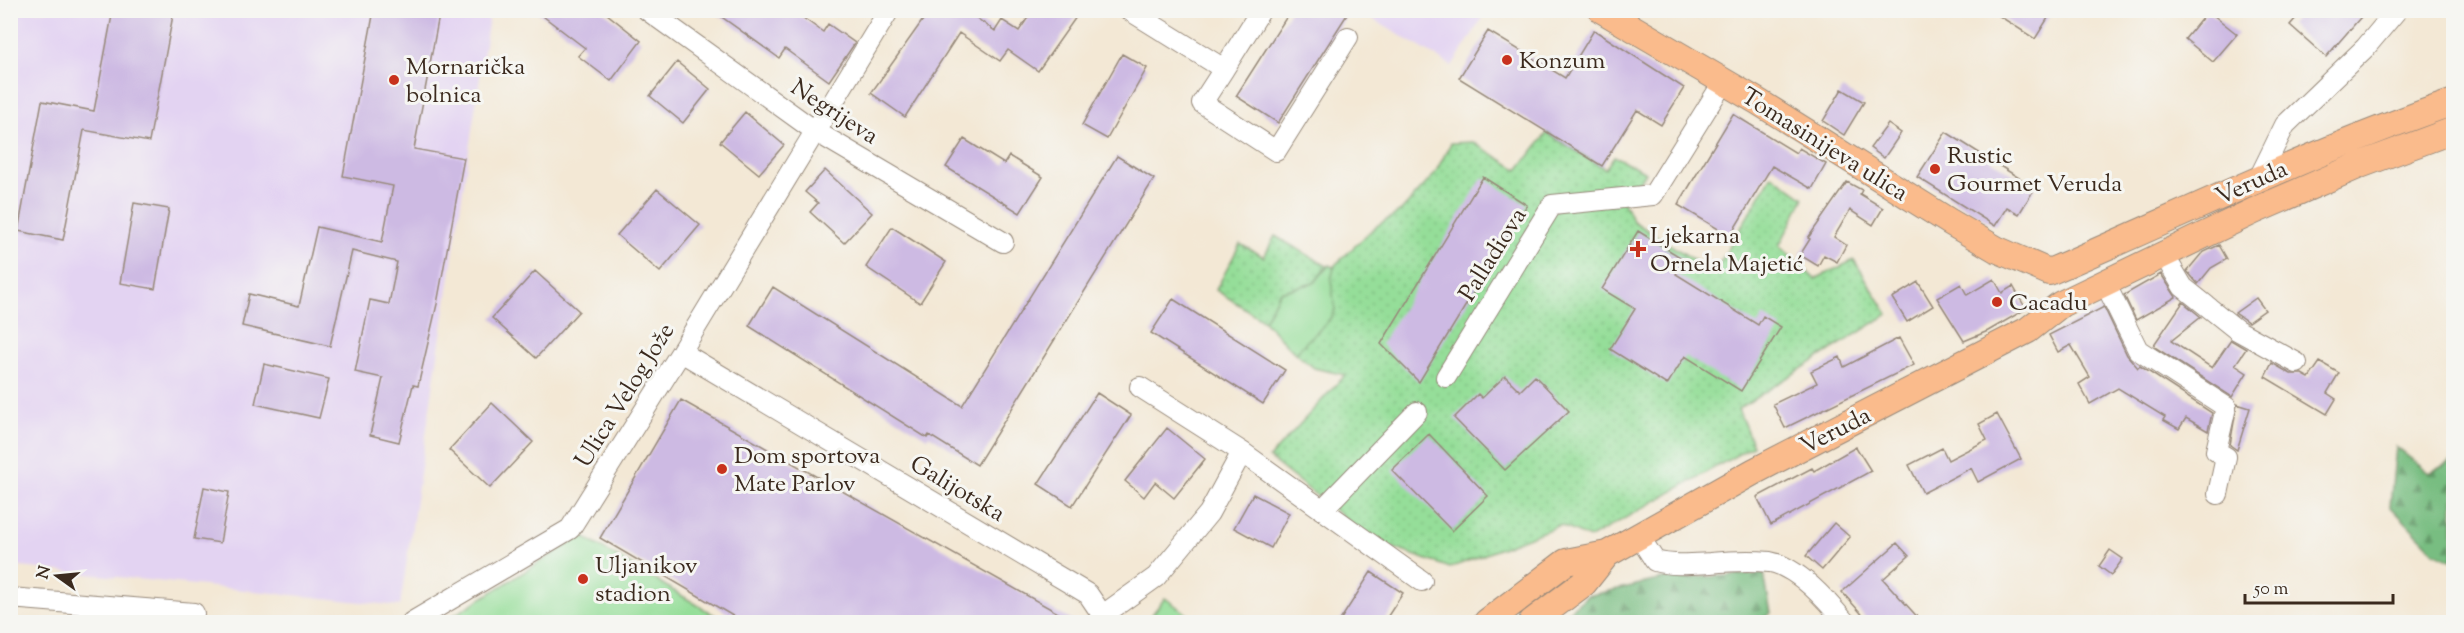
<svg xmlns="http://www.w3.org/2000/svg" width="2464" height="633" viewBox="0 0 2464 633" font-family="'Sorts Mill Goudy',serif">
<style>
.built{fill:#e3d3f2}
.grass{fill:url(#grass-dots);stroke:#68845c;stroke-width:1.5}
.forest{fill:url(#forest-firs);stroke:#5a7450;stroke-width:1.5}
.green{fill:#95de99;stroke:#68845c;stroke-width:1.5}
.building{fill:#cdbae3}
.lines{fill:none;stroke-linecap:round;stroke-linejoin:round}
.minor-casing{stroke:#97897a;stroke-width:22}
.major-casing{stroke:#97897a;stroke-width:28}
.minor{stroke:#fff;stroke-width:20}
.major{stroke:#fabb8c;stroke-width:26}
.poi-dot{fill:#c8321e;stroke:#f6f6f2;stroke-width:2}
.labels{text-anchor:middle;stroke-width:6;stroke-linejoin:round;paint-order:stroke}
.poi-label{font-size:24px;fill:#3b2a1e;stroke:#f6f6f2;text-anchor:start}
.street-label{font-size:24px;fill:#3b2a1e;stroke:#f6f6f2}
</style>
<defs>
<pattern id="grass-dots" width="8" height="8" patternUnits="userSpaceOnUse" patternTransform="scale(1.5)"><rect width="8" height="8" fill="#95de99"/><path d="M2 2h.1M6 6h.1" fill="none" stroke="#81bf83" stroke-width="1.8" stroke-linecap="round"/></pattern>
<pattern id="forest-firs" width="22" height="20" patternUnits="userSpaceOnUse" patternTransform="scale(1.5)"><rect width="22" height="20" fill="#78bd81"/><path d="M5 1l3.5 6h-7zM16 11l3.5 6h-7z" fill="#649a69"/></pattern>
</defs>
<rect width="100%" height="100%" fill="#f6f6f2"/>
<filter id="ink" filterUnits="userSpaceOnUse"><feTurbulence type="fractalNoise" baseFrequency=".0167" numOctaves="2"/><feDisplacementMap in="SourceGraphic" scale="12" xChannelSelector="R" yChannelSelector="G"/><feConvolveMatrix kernelMatrix="1 2 1 2 8 2 1 2 1" color-interpolation-filters="sRGB"/></filter>
<filter id="wash" filterUnits="userSpaceOnUse"><feTurbulence type="fractalNoise" baseFrequency=".008" numOctaves="4" result="noise"/><feDisplacementMap in="SourceGraphic" scale="24" xChannelSelector="R" yChannelSelector="G"/><feGaussianBlur stdDeviation="1.35" result="paint"/><feColorMatrix in="noise" values="0 0 0 0 0 0 0 0 0 0 0 0 0 0 0 0 0 1.4 0 .05"/><feComposite in="paint" operator="in"/></filter>
<g filter="url(#wash)">
<rect width="100%" height="100%" fill="#f3e8d5"/>
<path class="built" d="M11 11H490L400 606 11 566Z
M1359 11H1468L1482 19 1452 66Z"/>
<path class="grass" d="M1547 133 1605 169 1614 156 1646 172 1624 202 1633 221 1714 273 1772 175 1804 198 1779 246 1815 279 1854 260 1888 314 1738 409 1753 446 1590 538 1560 525 1450 568 1374 541 1269 458 1345 375 1314 368 1293 351 1267 324 1318 285 1333 267 1375 227 1401 211 1434 175 1451 143 1473 142 1518 170Z
M1275 236 1327 266 1314 283 1280 292 1264 321 1216 290 1240 244 1264 257Z"/>
<path class="forest" d="M2396 447 2429 473 2453 461V561L2434 552 2390 506Z
M1764 574 1771 613 1759 622H1556L1587 596 1663 579Z"/>
<path class="green" d="M1329 265 1334 268 1331 280 1335 310C1327 329 1307 336 1296 354L1264 321 1280 292 1314 283Z
M582 536 726 622H443Z
M1165 598 1198 622H1146Z"/>
<g id="blocks">
<path class="building" d="M113 10H174L149 142 84 130 63 240 18 231 42 101 94 111Z
M374 10H440L414 149 464 158 437 304 418 386 413 385 399 442 370 435 383 378 355 372 370 300 389 304 397 262 352 251 330 346 242 326 249 294 299 306 317 227 382 242 393 186 343 176Z
M535 10H602L641 41 611 81 578 56 585 48Z
M712 10H792L823 32 828 24 855 43 829 81 785 49 779 58Z
M930 10H965L995 31 1002 20 1019 31 1033 10H1081L1038 71 1008 50 1000 61 959 33 905 117 871 93Z
M1291 10H1350L1278 123 1236 96Z
M1990 10H2053L2035 39Z
M2303 10H2367L2326 57 2290 25Z
M2208 11 2237 34 2213 62 2185 39Z
M1594 30 1684 88 1661 125 1637 110 1602 166 1459 78 1488 31 1565 78Z
M1122 54 1147 68 1107 139 1082 125Z
M677 62 710 89 683 123 650 96Z
M1842 89 1864 102 1844 135 1823 121Z
M745 112 784 145 759 174 720 142Z
M1733 114 1796 153 1799 148 1826 164 1812 189 1772 166 1730 236 1678 205Z
M1888 124 1901 133 1884 158 1870 148Z
M1946 132 2035 188 2019 214 2007 207 1995 226 1917 177Z
M964 139 1004 164 1009 156 1043 177 1020 213 946 167Z
M1117 156 1154 179 977 465 929 435 927 438 749 326 773 287 962 406Z
M825 170 872 213 844 243 810 212 818 203 805 192Z
M1483 177 1527 205 1419 382 1381 344Z
M1847 182 1862 190 1860 194 1883 208 1873 225 1850 210 1834 237 1846 245 1837 262 1824 255 1818 266 1800 255 1810 239 1808 238Z
M657 189 700 225 660 272 617 235Z
M134 203 169 209 155 289 120 283Z
M892 227 946 262 920 303 866 267Z
M1638 231 1685 260 1676 274 1758 325 1763 316 1781 327 1741 391 1685 356 1667 385 1610 349 1635 309 1602 289Z
M2219 245 2227 259 2211 268 2198 284 2187 271 2202 253Z
M535 271 579 311 536 358 492 318Z
M2161 274 2176 297 2136 320 2124 295Z
M1994 279 2002 293 2013 286 2026 309 1988 331 1964 341 1937 298 1961 284 1967 295Z
M1918 282 1933 306 1907 322 1892 298Z
M2256 298 2265 310 2248 322 2235 313Z
M1173 299 1285 370 1263 404 1151 333Z
M2183 302 2201 317 2171 341 2212 368 2231 340 2246 349 2235 365 2247 373 2232 397 2153 346Z
M2104 307 2127 355 2138 368 2140 366 2212 413 2208 431 2186 418 2179 429 2163 420 2165 417 2118 388 2090 404 2079 384 2090 377 2071 345 2058 352 2049 335Z
M1899 338 1914 365 1785 428 1773 404 1817 383 1811 371 1840 357 1844 367Z
M2320 362 2339 373 2327 393 2336 399 2327 414 2265 377 2272 363 2291 374H2302L2309 378Z
M264 364 329 379 319 418 255 404Z
M1505 376 1520 391 1535 376 1569 411 1505 470 1454 418 1478 394 1482 398Z
M1097 393 1131 415 1072 506 1038 484Z
M681 400 1074 622H743L600 538Z
M492 403 533 442 490 488 449 450Z
M2237 404 2250 408 2237 450 2230 445Z
M1997 414 2021 459 1978 482 1971 468 1923 493 1909 465 1942 448 1948 460 1987 440 1979 424Z
M1167 428 1205 459 1174 498 1155 482 1144 497 1125 481Z
M1429 434 1488 496 1452 531 1392 470Z
M1856 447 1871 471 1771 525 1757 497 1812 468 1814 471Z
M204 487 229 492 220 543 194 539Z
M1253 494 1289 513 1271 548 1234 528Z
M1834 523 1850 537 1822 570 1806 556Z
M1897 543 1909 556 1883 579 1922 622H1869L1842 592Z
M2110 550 2123 559 2111 575 2099 566Z
M1371 572 1403 593 1384 622H1339Z"/>
</g>
</g>
<g filter="url(#ink)">
<use href="#blocks" fill-opacity="0" stroke="#97897a" stroke-width="1.5"/>
<g class="lines">
<g class="minor-casing">
<path id="minor" d="M647 10 815 131 1003 242
M1129 10 1224 69 1261 10
M1224 69 1202 103 1276 151 1348 37
M2259 178 2285 125 2365 48 2397 10
M2164 255 2183 287 2237 330 2297 363
M2105 283 2138 350 2226 407 2216 451 2226 457 2218 494
M681 352 1088 594 1107 622
M1446 377 1552 205 1653 195 1724 81
M1140 387 1242 452 1422 581
M1322 510 1417 412
M1639 536 1655 561C1673 566 1691 564 1710 563 1730 561 1750 560 1770 562 1798 567 1828 602 1845 622
M10 598 194 613 193 622
M1103 615 1156 577 1209 513 1242 452
M412 622 570 529 681 352 889 10"/>
</g>
<g class="major-casing">
<path id="major" d="M1602 10 1757 101 1950 222 1996 249 2049 272
M2049 272C2184 214 2315 150 2454 102
M1487 622 1566 562 1607 554 1753 472 2028 330 2061 304 2254 211 2360 165 2454 130
M1532 622 1584 583 1607 554"/>
</g>
<use href="#minor" class="minor"/>
<use href="#major" class="major"/>
</g>
</g>
<g class="poi-dot">
<circle cx="1507" cy="60" r="6"/>
<circle cx="394" cy="80" r="6"/>
<circle cx="1935" cy="169" r="6"/>
<path d="M1635 240h6v6h6v6h-6v6h-6v-6h-6v-6h6z"/>
<circle cx="1997" cy="302" r="6"/>
<circle cx="722" cy="469" r="6"/>
<circle cx="583" cy="579" r="6"/>
</g>
<g class="labels">
<g class="poi-label">
<text x="1519" y="68">Konzum</text>
<text x="406" y="74">Mornarička<tspan x="406" dy="28">bolnica</tspan></text>
<text x="1947" y="163">Rustic<tspan x="1947" dy="28">Gourmet Veruda</tspan></text>
<text x="1650" y="243">Ljekarna<tspan x="1650" dy="28">Ornela Majetić</tspan></text>
<text x="2009" y="310">Cacadu</text>
<text x="734" y="463">Dom sportova<tspan x="734" dy="28">Mate Parlov</tspan></text>
<text x="595" y="573">Uljanikov<tspan x="595" dy="28">stadion</tspan></text>
</g>
<g class="street-label">
<text transform="translate(835 111) rotate(33)" y="8">Negrijeva</text>
<text transform="translate(1825 144) rotate(32)" y="8">Tomasinijeva ulica</text>
<text transform="translate(2251 182) rotate(-24)" y="8">Veruda</text>
<text transform="translate(1492 254) rotate(-58)" y="8">Palladiova</text>
<text transform="translate(624 395) rotate(-58)" y="8">Ulica Velog Jože</text>
<text transform="translate(1835 430) rotate(-27)" y="8">Veruda</text>
<text transform="translate(958 488) rotate(31)" y="8">Galijotska</text>
</g>
</g>
<rect width="2464" height="633" fill="none" stroke="#f6f6f2" stroke-width="36"/>
<g transform="translate(57 576) rotate(285)" stroke="#f6f6f2" stroke-width="4.5" paint-order="stroke">
<path d="M0-4.5L10 22L0 15L-10 22Z" fill="#3b2a1e"/>
<text y="-9" font-size="16" font-weight="bold" text-anchor="middle" fill="#3b2a1e">N</text>
</g>
<path d="M2245 594v9h148v-9" fill="none" stroke="#3b2a1e" stroke-width="3"/>
<text x="2254" y="594" font-size="18" fill="#3b2a1e" stroke="#f6f6f2" stroke-width="4.5" paint-order="stroke">50 m</text>
</svg>
